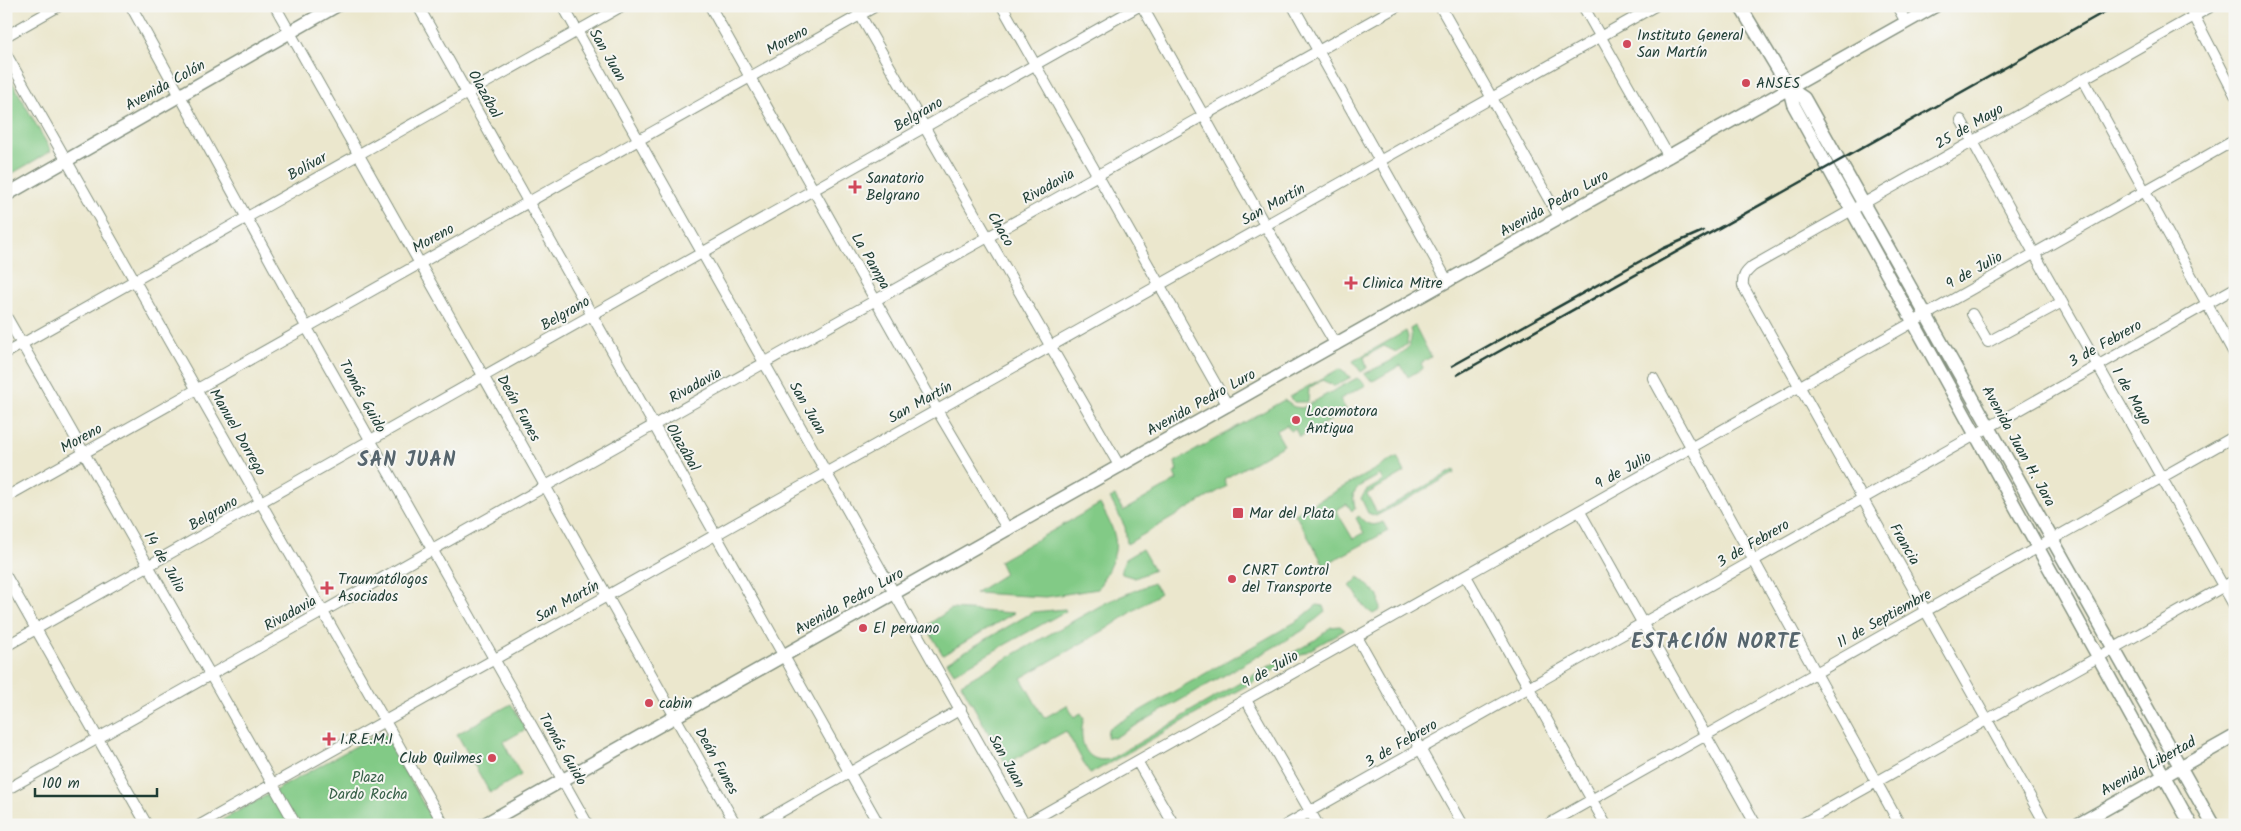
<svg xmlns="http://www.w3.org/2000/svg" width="2241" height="831" viewBox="0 0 2241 831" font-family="Kalam,sans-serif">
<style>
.green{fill:#82ca86;stroke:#50845d}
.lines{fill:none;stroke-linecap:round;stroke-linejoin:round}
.minor-casing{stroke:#859280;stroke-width:12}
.major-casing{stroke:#859280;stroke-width:15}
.minor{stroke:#fff;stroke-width:10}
.major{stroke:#fff;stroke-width:12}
.rail{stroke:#1f3d34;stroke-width:2.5}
.poi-dot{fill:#d1495b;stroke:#f6f6f2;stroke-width:2}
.labels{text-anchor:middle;stroke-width:4;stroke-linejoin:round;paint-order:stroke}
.poi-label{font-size:15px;fill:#1f3d34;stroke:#f6f6f2;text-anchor:start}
.street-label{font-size:15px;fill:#1f3d34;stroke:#f6f6f2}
.park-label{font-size:15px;fill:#386048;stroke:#f6f6f2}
.district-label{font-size:20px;font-weight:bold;letter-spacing:1px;fill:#56656d;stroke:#f6f6f2}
</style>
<rect width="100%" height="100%" fill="#f6f6f2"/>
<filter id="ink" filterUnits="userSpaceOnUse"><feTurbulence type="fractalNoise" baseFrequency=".02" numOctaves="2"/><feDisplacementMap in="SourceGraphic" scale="10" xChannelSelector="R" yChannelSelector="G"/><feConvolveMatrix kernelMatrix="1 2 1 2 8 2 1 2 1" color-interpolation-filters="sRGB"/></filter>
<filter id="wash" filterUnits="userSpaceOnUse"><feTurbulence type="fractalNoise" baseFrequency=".0096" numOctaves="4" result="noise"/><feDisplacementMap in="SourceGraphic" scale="20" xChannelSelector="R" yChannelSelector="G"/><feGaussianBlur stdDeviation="1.12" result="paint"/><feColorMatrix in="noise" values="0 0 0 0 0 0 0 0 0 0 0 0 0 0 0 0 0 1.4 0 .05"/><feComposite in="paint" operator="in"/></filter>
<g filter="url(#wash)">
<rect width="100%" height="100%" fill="#ebe7cd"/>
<path class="green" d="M6 71 51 151 6 177Z
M1415 326 1431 357 1421 363 1423 368 1408 377 1401 365 1373 381 1364 374C1381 365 1419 353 1410 329Z
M1406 331 1408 337 1407 344 1396 352 1384 346 1364 357 1367 368 1361 372 1353 361Z
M1339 369 1351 377 1335 386 1322 380 1309 388 1308 402H1294L1289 397Z
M1357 378 1366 385 1340 399 1347 411 1299 437 1295 428 1290 431 1287 425 1276 431 1284 445 1224 479 1227 486 1127 544 1125 527 1110 498 1115 496 1123 511 1177 480 1174 473 1177 471 1175 462 1284 400 1294 407 1302 408Z
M1397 457 1405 472 1367 494 1377 513 1454 470 1455 473 1376 516 1368 513 1361 498 1366 491 1383 481 1380 475 1358 487 1353 494 1355 509 1352 511 1347 504 1336 510 1353 539 1364 533 1356 518 1359 516C1366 525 1373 527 1383 522L1388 531 1324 565 1295 514Z
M1100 504C1123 545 1119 549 1098 589L1046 597 975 593 1005 574 999 561Z
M1142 549 1154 570 1135 578 1122 574 1121 570 1125 559Z
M1359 577 1379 596 1380 610 1373 614C1358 604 1360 596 1350 586Z
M1153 583 1160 593 1108 628 1021 678 1044 718 1067 705 1074 717 1081 713 1084 718C1078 737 1083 765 1110 759L1177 721 1189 712 1315 640 1331 627 1340 626 1345 630 1090 774 1066 731 1006 764 961 684 1107 602Z
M1317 605 1323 606 1325 612 1302 631 1114 738 1107 737 1108 729 1299 620Z
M951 609 1014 613 943 655 926 626Z
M1065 609 1066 611 954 673 947 662 1033 612Z
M511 704 526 729 503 742 521 775 490 793 457 734Z
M383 731 435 825H213Z"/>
</g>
<g filter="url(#ink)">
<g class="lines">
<g class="minor-casing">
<path id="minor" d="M131 6 307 328 588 825
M275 6 736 825
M418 6 879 825
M563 6 1025 825
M710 6 937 410 1008 530
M855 6 1120 467
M1002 6 1228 406
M1142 6 1265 225 1336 345
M1293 6 1448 282
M1440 6 1560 219
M1583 6 1669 157
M1897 6 1906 22
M2189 6 2235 95
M6 36 59 6
M6 54 444 825
M2083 79 2235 355
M1961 120 2034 253 2235 607
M1972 314 1988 342 2062 302
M6 316 296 825
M6 353 622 6
M1653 378 1900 825
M6 497 876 6
M1580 512 1756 825
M6 576 147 825
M1466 576 1606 825
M1357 637 1463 825
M6 646 1139 6
M1246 700 1318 825
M1137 761 1174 825
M6 790 1398 6
M200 825 1655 6
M758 825 961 709
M1024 825 2235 140
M1286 825 2235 288
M1547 825 2235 436
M1800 825 2235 580
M2046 825 1743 286C1742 276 1746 272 1753 266L2212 6"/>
</g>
<g class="major-casing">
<path id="major" d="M1740 6 1789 88 1793 104 2191 825
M1789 88 1804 98 2213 825
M6 195 336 6
M483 825 1935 6
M2077 825 2235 736"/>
</g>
<use href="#minor" class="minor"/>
<use href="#major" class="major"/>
<path class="rail" d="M1452 366 1662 249 1703 231
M1457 375 2115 6"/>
</g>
</g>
<g class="poi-dot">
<circle cx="1627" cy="44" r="5"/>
<circle cx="1746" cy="83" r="5"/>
<path d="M852.5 179.5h5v5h5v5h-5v5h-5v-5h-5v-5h5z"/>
<path d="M1348.5 275.5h5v5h5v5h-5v5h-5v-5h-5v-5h5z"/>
<circle cx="1296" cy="420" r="5"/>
<rect x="1232" y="507" width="12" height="12" rx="2.5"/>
<circle cx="1232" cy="579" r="5"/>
<path d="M324.5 580.5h5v5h5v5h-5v5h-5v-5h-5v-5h5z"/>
<circle cx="863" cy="628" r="5"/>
<circle cx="649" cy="703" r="5"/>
<path d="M326.5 731.5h5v5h5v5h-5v5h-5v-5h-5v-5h5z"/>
<circle cx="492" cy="758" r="5"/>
</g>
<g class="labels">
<g class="poi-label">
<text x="1637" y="40">Instituto General<tspan x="1637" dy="17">San Martín</tspan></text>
<text x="1756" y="88">ANSES</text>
<text x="866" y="183">Sanatorio<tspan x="866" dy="17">Belgrano</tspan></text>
<text x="1362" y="288">Clinica Mitre</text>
<text x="1306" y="416">Locomotora<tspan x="1306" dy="17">Antigua</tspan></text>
<text x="1249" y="518">Mar del Plata</text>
<text x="1242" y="575">CNRT Control<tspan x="1242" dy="17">del Transporte</tspan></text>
<text x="338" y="584">Traumatólogos<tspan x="338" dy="17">Asociados</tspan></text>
<text x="873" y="633">El peruano</text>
<text x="659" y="708">cabin</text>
<text x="340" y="744">I.R.E.M.I</text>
<text x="482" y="763" text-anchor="end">Club Quilmes</text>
</g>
<g class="street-label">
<text transform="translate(787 40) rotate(-29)" y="5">Moreno</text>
<text transform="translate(608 55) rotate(60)" y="5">San Juan</text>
<text transform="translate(165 85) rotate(-29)" y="5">Avenida Colón</text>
<text transform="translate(485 94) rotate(61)" y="5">Olazábal</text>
<text transform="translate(918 114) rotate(-30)" y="5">Belgrano</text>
<text transform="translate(1969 126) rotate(-30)" y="5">25 de Mayo</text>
<text transform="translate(307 166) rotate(-29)" y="5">Bolívar</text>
<text transform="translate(1048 186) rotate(-29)" y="5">Rivadavia</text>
<text transform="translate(1554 203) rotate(-29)" y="5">Avenida Pedro Luro</text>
<text transform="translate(1273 204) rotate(-29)" y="5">San Martín</text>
<text transform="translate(1001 229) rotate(60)" y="5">Chaco</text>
<text transform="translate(433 238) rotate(-29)" y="5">Moreno</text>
<text transform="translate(871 261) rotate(60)" y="5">La Pampa</text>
<text transform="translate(1974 270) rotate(-29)" y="5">9 de Julio</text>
<text transform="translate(565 313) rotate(-30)" y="5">Belgrano</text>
<text transform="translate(2105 343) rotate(-29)" y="5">3 de Febrero</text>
<text transform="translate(695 385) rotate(-29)" y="5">Rivadavia</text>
<text transform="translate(363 396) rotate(61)" y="5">Tomás Guido</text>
<text transform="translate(2132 396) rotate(60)" y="5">1 de Mayo</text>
<text transform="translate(920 402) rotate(-29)" y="5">San Martín</text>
<text transform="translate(1201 402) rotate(-29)" y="5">Avenida Pedro Luro</text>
<text transform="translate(519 408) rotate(61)" y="5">Deán Funes</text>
<text transform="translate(808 408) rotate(60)" y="5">San Juan</text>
<text transform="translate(238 432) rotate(60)" y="5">Manuel Dorrego</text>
<text transform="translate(81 438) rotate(-29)" y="5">Moreno</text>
<text transform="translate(2019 446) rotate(61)" y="5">Avenida Juan H. Jara</text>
<text transform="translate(683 447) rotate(60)" y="5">Olazábal</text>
<text transform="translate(1623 470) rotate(-29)" y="5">9 de Julio</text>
<text transform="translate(213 513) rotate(-30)" y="5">Belgrano</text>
<text transform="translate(1753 543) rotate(-30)" y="5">3 de Febrero</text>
<text transform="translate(1905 544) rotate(60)" y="5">Francia</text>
<text transform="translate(165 562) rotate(60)" y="5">14 de Julio</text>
<text transform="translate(567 601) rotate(-29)" y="5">San Martín</text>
<text transform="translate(849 601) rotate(-29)" y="5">Avenida Pedro Luro</text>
<text transform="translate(290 613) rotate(-29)" y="5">Rivadavia</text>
<text transform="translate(1884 618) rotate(-29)" y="5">11 de Septiembre</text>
<text transform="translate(1270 669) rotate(-29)" y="5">9 de Julio</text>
<text transform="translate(1401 743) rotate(-30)" y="5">3 de Febrero</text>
<text transform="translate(563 749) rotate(60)" y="5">Tomás Guido</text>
<text transform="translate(717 761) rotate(61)" y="5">Deán Funes</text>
<text transform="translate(1007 761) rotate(61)" y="5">San Juan</text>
<text transform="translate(2148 766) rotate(-29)" y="5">Avenida Libertad</text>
</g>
<g class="park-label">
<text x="368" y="782">Plaza<tspan x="368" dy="17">Dardo Rocha</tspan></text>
</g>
<g class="district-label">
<text x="407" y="466">SAN JUAN</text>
<text x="1716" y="648">ESTACIÓN NORTE</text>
</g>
</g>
<rect width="2241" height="831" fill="none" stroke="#f6f6f2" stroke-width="25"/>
<path d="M35 788v8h122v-8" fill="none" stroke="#1f3d34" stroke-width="2.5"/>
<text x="42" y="788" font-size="15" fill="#1f3d34" stroke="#f6f6f2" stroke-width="4" paint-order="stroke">100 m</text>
</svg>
